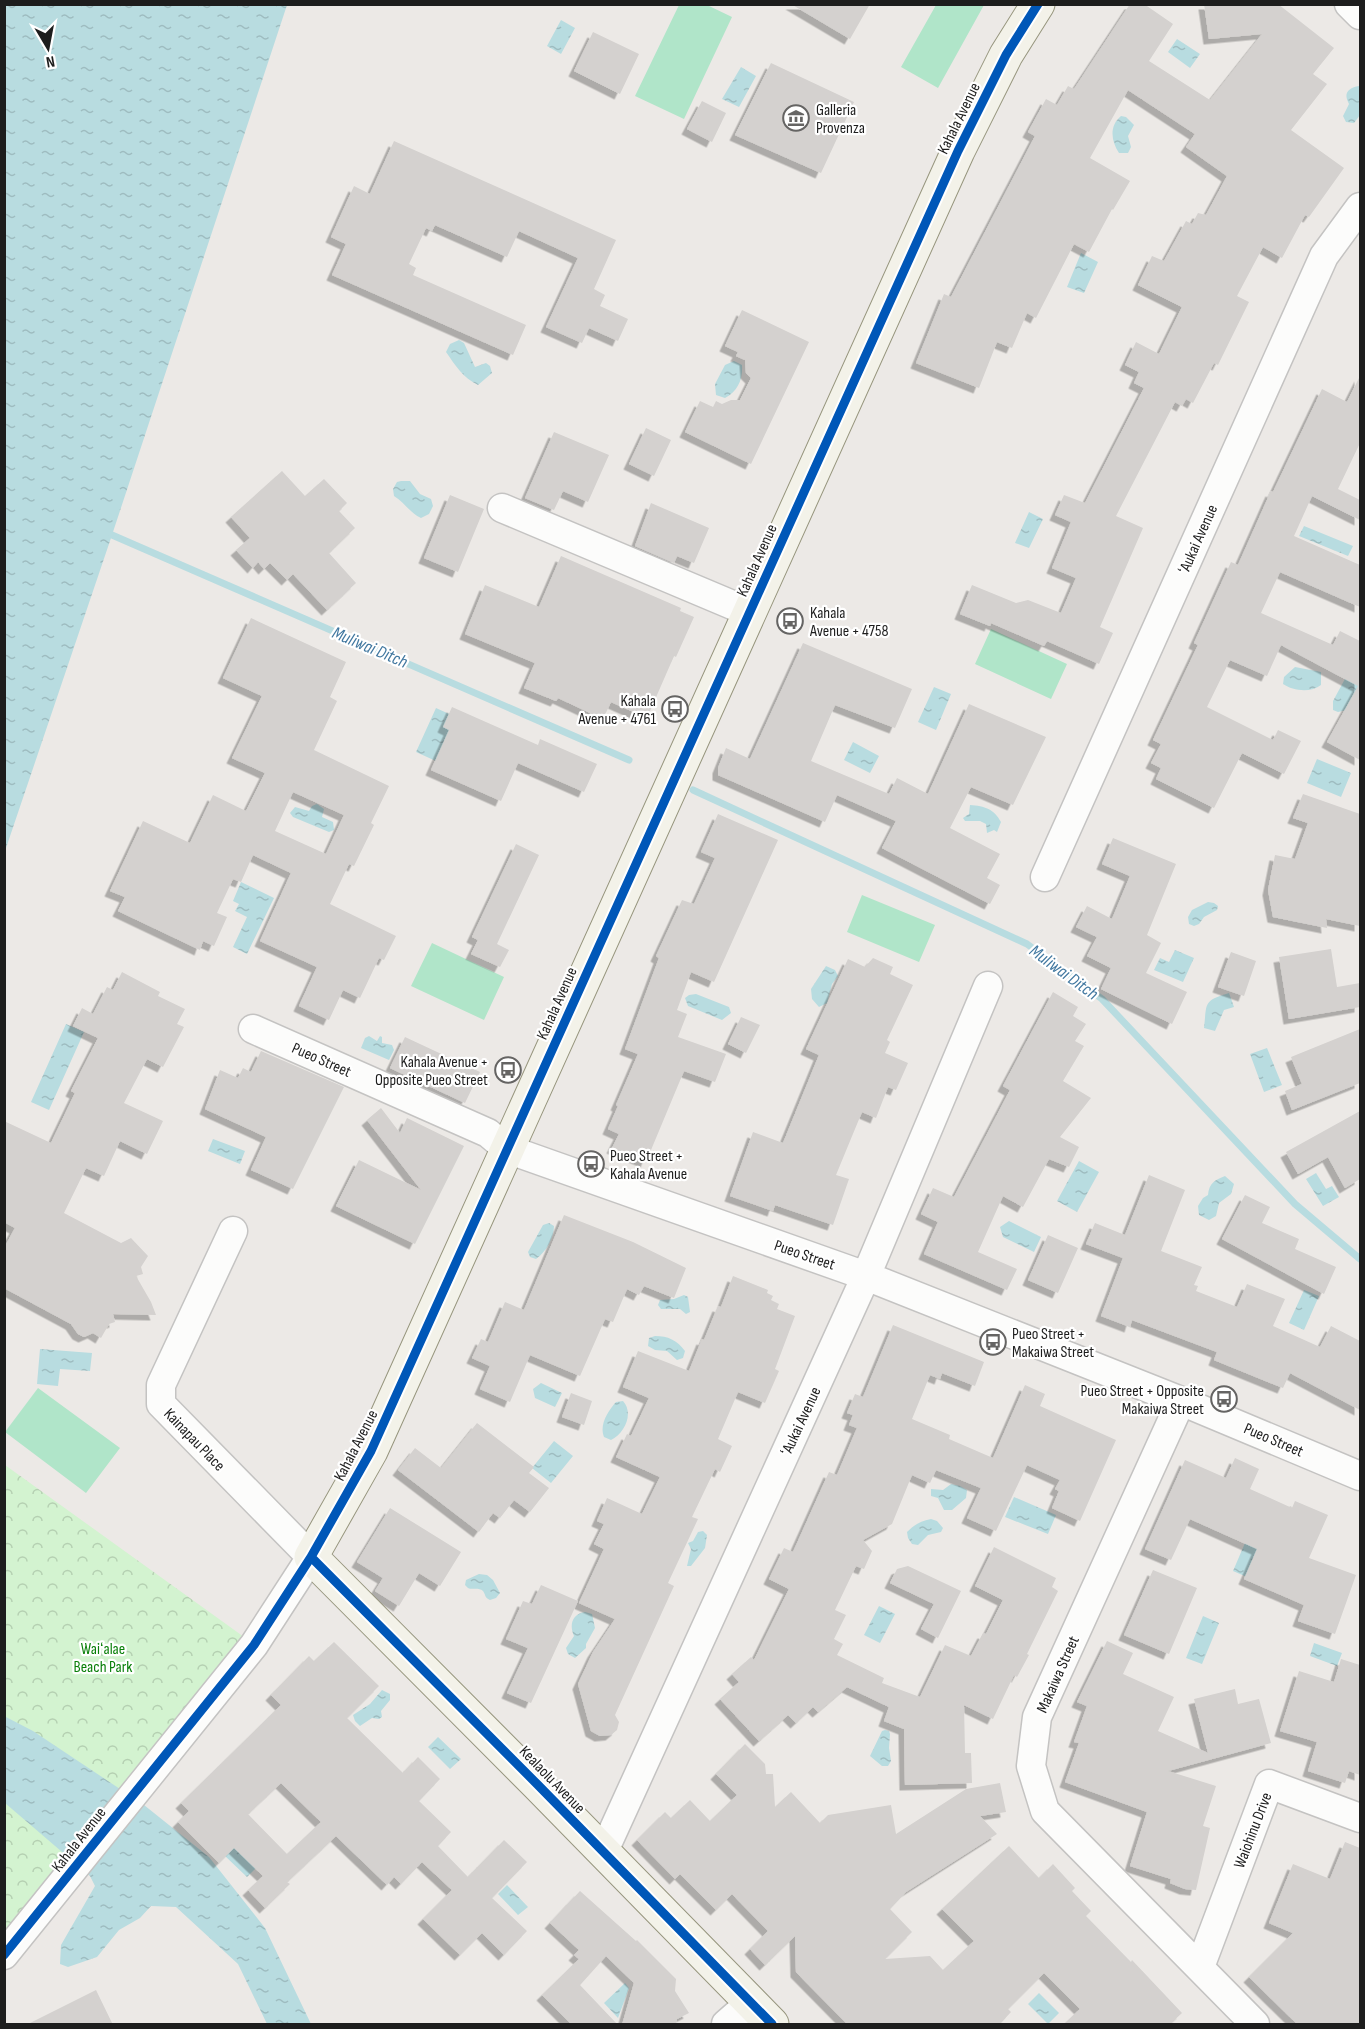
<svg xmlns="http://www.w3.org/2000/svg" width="1365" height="2029" viewBox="0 0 1365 2029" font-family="'Sofia Sans Condensed',sans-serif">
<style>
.park{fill:url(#park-crowns)}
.pitch{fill:#b0e5c9}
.water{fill:url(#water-ripples)}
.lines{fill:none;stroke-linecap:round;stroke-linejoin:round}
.stream{stroke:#b8dce0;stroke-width:7}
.building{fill:#d4d1cf;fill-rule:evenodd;filter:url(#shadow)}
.street-casing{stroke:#c4c3c2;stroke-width:31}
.secondary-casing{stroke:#96957d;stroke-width:35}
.street{stroke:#fcfcfb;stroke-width:28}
.secondary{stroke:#f3f2e9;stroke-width:33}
.cycleway-casing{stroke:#fff;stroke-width:13}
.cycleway{stroke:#0057b8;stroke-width:9}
.labels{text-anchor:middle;stroke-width:4.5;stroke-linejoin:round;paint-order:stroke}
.poi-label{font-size:16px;fill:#1d1d1d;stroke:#fff;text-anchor:start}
.street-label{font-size:16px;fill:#1d1d1d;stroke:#fff}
.park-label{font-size:16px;fill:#087f08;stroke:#fff}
.water-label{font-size:18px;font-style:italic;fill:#4278a0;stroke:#fff}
</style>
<defs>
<pattern id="park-crowns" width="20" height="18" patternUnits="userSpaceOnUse" patternTransform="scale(1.5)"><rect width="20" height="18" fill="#d3f3d0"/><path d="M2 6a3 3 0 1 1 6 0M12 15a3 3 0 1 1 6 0" fill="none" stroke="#b5d0b2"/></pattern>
<pattern id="water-ripples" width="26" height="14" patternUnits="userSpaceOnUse" patternTransform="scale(1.5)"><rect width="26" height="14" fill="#b8dce0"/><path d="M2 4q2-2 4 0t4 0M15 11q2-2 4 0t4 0" fill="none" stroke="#9ebcc0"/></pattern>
<filter id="shadow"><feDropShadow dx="-5.5" dy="5.5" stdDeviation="0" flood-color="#0004"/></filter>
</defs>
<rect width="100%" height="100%" fill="#ece9e6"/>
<path class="park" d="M5 1465 251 1642 139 1765 64 1857 5 1936Z"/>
<path class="pitch" d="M679 5H707L732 17 684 119 635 96Z
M936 5H984L938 88 901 67Z
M991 629 1067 664 1051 699 975 664Z
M862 895 935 925 919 962 847 932Z
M432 943 504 977 484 1020 411 986Z
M38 1388 120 1448 86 1493 5 1432Z"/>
<path class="water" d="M5 4 287 5 112 535 5 851Z
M561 20 575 28 561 54 547 46Z
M1177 39 1200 54 1190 68 1168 52Z
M741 67 756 76 739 107 722 99Z
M1359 86 1360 115 1354 123 1346 122 1343 116 1349 104C1343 93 1348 88 1359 86Z
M1121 116 1126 117 1134 125 1128 136 1131 147 1128 153H1119C1111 141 1109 126 1121 116Z
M1081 253 1098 262 1084 293 1067 287Z
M459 340 464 343 475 367 486 363 490 366 492 373 478 385C463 378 455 365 446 352L450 344Z
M734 361 742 365C743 379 738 391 725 398L716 395 715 384 725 365Z
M401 481H410L420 494 431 499 433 506 429 514 421 518C410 513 405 503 394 496L393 489 397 482Z
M1029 512 1043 519 1029 548 1015 543Z
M1304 526 1353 546 1348 556 1299 536Z
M1295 667 1321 672V685C1311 693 1293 691 1283 684L1284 677Z
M1346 677 1358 682V687L1347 710 1338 712 1333 710V701Z
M934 687 951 694 936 730 918 722Z
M436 708 458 718 438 762 416 752Z
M853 742 879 756 870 773 844 760Z
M1317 759 1351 773 1341 797 1307 783Z
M317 804 324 809 322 817 333 822 334 830 329 832 293 817 290 813 295 807 309 811 312 806Z
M970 805C985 806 994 809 1001 822L997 832 994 830 987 833 986 824 980 821H965L963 818 969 814Z
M241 882 274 898 247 954 233 947 247 917 235 911 239 904 233 901Z
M1208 902 1214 903 1218 906 1217 910 1204 917 1199 924 1194 926 1189 924 1188 917 1192 910Z
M1175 950 1194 958 1183 982 1154 970 1160 958 1169 962Z
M826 966 835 970 838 976 832 984 827 1003 819 1007 812 999 811 989Z
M1229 993 1234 1007 1224 1010 1215 1031 1204 1028C1207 1002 1203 1001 1229 993Z
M696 994 729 1007 731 1013 722 1020 688 1006 685 998 689 995Z
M66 1024 84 1032 49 1110 31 1102Z
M369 1036 377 1041 380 1036 382 1037V1043L392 1045 394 1050 389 1060 361 1048 365 1038Z
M1267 1048 1282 1085 1264 1092 1250 1054Z
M213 1139 245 1151 240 1164 208 1151Z
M1079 1161 1099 1172 1077 1212 1057 1201Z
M1316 1173 1326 1189 1332 1186 1339 1197 1323 1206 1306 1179Z
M1225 1176 1234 1184 1231 1194 1219 1203 1216 1216 1209 1220 1199 1215 1198 1206 1203 1198 1208 1195C1209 1183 1215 1180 1225 1176Z
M1009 1221 1041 1237 1034 1252 1003 1237 1000 1227Z
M549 1223 554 1226C554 1238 546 1252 536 1259L530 1257 528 1252 543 1225Z
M1304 1290 1319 1296 1304 1330 1289 1323Z
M684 1295 688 1297 690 1312 686 1314 680 1309H661L658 1305 660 1300 674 1299Z
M655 1336C668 1336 677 1340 685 1351L683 1358 677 1360 667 1351 655 1350 648 1346 649 1338Z
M40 1349 92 1353 90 1371 60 1369 58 1386 37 1384Z
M541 1383 562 1393 555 1407 535 1398 533 1389Z
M623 1401C634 1413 625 1433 611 1440L604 1437C599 1425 608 1411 616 1402Z
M554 1441 573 1456 551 1483 532 1468Z
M951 1484 960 1486 967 1490 966 1498 952 1510H944L938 1498 931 1496V1489L943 1490Z
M1014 1497 1056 1515 1048 1534 1005 1517Z
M931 1519 937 1521 943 1528 941 1532 928 1535 918 1545 912 1544 908 1538 907 1532C914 1525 920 1521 931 1519Z
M703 1531 707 1535 705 1548 691 1566H687L691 1549 688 1543 693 1541 698 1532Z
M1245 1543 1259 1549 1247 1577 1233 1571Z
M479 1574 487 1575 493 1580 500 1593 496 1598 490 1600C484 1597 486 1595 483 1591 479 1587 472 1590 468 1588L465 1585 466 1580Z
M879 1606 895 1614 880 1643 864 1635Z
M585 1612 592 1614 595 1628 586 1644V1648L575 1658 568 1654 566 1648 574 1636C569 1625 572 1614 585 1612Z
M1203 1616 1219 1623 1202 1664 1186 1658Z
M1314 1643 1342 1653 1337 1666 1310 1656Z
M382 1690 390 1694V1700L381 1711 382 1717 379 1719 372 1718 360 1726 355 1721 353 1715 370 1704Z
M4 1716 33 1731 144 1805 209 1857 265 1928 311 2024H267L238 1964 176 1907 151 1906 140 1918 119 1930 97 1957 68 1967 60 1964 61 1945 95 1886 90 1876 5 1803Z
M885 1730 889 1731 890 1734 889 1748 891 1761 888 1766H882L870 1756 882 1731Z
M438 1737 461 1759 450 1769 428 1747Z
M237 1844 259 1865 247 1877 225 1856Z
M507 1885 528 1907 518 1915 498 1894Z
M625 1983 629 1988 618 2018 604 2003Z
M1039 1993 1059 2013 1048 2024 1028 2004Z"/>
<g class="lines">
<path class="stream" d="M112 535 629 760
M693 790 1027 944 1102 999 1295 1204 1360 1259"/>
</g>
<path class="building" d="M791 4H870L850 39Z
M1130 4H1144L1173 24 1149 61 1210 100 1262 34 1209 39 1204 4H1278L1334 48 1313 74 1327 84 1291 130 1344 168 1309 217 1305 215 1282 258 1263 247 1237 296 1249 302 1218 365 1214 363 1193 403 1186 399 1182 406 1175 402 1116 516 1143 528 1100 627 1113 633 1099 664 1047 641 1044 646 991 623 990 626 960 614 972 585 1016 603 1028 600 1061 613 1076 578 1052 568 1071 522 1055 515 1064 495 1085 503 1144 388 1134 383 1139 372 1125 365 1136 342 1159 354 1182 307 1138 285 1152 256 1164 261 1186 221 1192 224 1198 213 1206 215 1227 176 1186 147 1195 134 1128 90 1090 158 1130 181 1113 210 1112 209 1089 252 1074 244 1036 318 1027 313 1012 348 997 342 979 388 916 363 944 294 951 297 1035 136 1028 132 1046 99 1057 105 1068 86 1074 89Z
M593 32 639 54 620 94 574 71Z
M771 63 854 102 821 173 735 135Z
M702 101 726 113 712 142 687 129Z
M394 141 616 240 594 289 605 295 600 306 628 319 618 341 589 328 582 343 546 327 578 258 519 231 507 257 435 225 432 231 426 228 409 264 416 268 413 275 526 325 513 355 332 275 346 244 331 237 354 186 370 194Z
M742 310 809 342 751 464 685 432 700 401 713 407 716 401 722 404 731 400H740L751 378 746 373 745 360 736 356 738 352 725 346Z
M1360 376V443L1338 489 1360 500V520L1312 496 1294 536 1360 565V607L1280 572 1261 613 1333 645 1340 631 1360 641V760L1327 742 1358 686 1281 645 1267 676 1230 660 1207 707 1273 740 1278 730 1301 741 1284 774 1242 753 1214 808 1156 779 1161 768 1151 763 1161 744 1153 740 1198 645 1194 643 1231 562 1238 565 1271 491 1273 492 1322 389 1347 402Z
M646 428 671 440 654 476 629 464Z
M554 432 609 455 588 502 563 491 554 510 525 498Z
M282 471 305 496 324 479 347 503 339 511 355 528 329 553 356 583 327 610 293 574 287 580 270 563 264 569 258 562 253 568 236 550 250 538 231 517Z
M450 495 484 509 458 572 424 558Z
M651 503 709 528 694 563 677 556 674 563 635 546Z
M561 556 681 608 680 611 694 617 676 657 674 656 647 718 611 702 603 719 558 698 556 701 524 688 535 663 465 634 485 585 539 607Z
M251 618 346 662 330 697 337 701 314 750 389 786 371 823 374 825 354 866 349 864 330 904 396 936 384 960 379 958 360 998 343 990 329 1020 299 1006 317 967 260 941 291 873 253 855 241 882 233 879 217 913 227 917 214 946 203 941 200 950 118 911 125 897 110 891 143 821 190 843 213 795 246 811 265 773 232 758 262 696 223 678ZM293 792 344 815 326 854 275 831Z
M803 643 912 689 895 728 835 705 811 761 889 794 897 778 928 794 969 704 1046 737 1013 805 971 787 950 828 1000 854 987 878 1000 885 990 904 882 848 896 821 837 795 825 822 718 775V768L726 748 750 759Z
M452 707 538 745 540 739 597 764 584 792 518 763 501 801 431 770 449 730 443 727Z
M1303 794 1360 814V926L1326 919 1327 928 1273 917 1268 890 1275 855 1295 859 1308 823 1293 818Z
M718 814 778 840 714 982 691 972 677 1010 687 1014 678 1037 726 1054 715 1082 684 1071 646 1162 612 1148 619 1134 608 1129 618 1106 616 1105 638 1054 625 1049 659 958 656 956 682 900 694 904 715 858 701 852Z
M1113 838 1176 864 1147 935 1161 943 1146 973 1187 992 1172 1024 1101 989 1111 968 1087 956 1097 937 1076 927 1087 906 1112 919 1130 876 1102 864Z
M516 844 539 855 497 944 509 950 500 967 471 954 478 940 472 937Z
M1331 949 1337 987 1360 983V1007L1289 1019 1279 957Z
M1231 952 1256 961 1244 996 1218 987Z
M873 958 893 967 890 974 913 985 887 1040 890 1042 885 1053 908 1063 896 1090 888 1087 876 1118 862 1112 836 1175 849 1179 833 1225 775 1205 773 1211 730 1196 753 1132 783 1143 819 1055 806 1049 848 959 865 967Z
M122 972 160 992 158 996 185 1009 177 1024 184 1027 163 1067 147 1059 124 1103 163 1121 147 1154 120 1141 104 1176 86 1168 64 1213 121 1243 131 1238 148 1256 141 1267 143 1274 136 1276 151 1302 156 1315 113 1314 115 1322 109 1324 101 1338 93 1333 84 1337 78 1334 71 1324 4 1288V1248L15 1228 4 1222V1121L51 1143 75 1093 71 1091 98 1038 73 1026 82 1008 93 1014 107 987 113 990Z
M1053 992 1078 1007 1073 1016 1086 1024 1075 1041 1084 1046 1063 1081 1091 1098 1060 1137 1079 1147 1069 1167 1049 1159 1023 1207 1003 1196 978 1252 1017 1269 1007 1290 924 1254 938 1222 921 1214 933 1188 954 1197 1010 1090 1003 1086Z
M741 1017 760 1025 746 1053 728 1044Z
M1360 1029V1083L1292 1110 1285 1091 1302 1084 1291 1057Z
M405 1037 480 1072 465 1103 390 1068Z
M261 1051 344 1087 293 1189 251 1170 266 1137 205 1109 220 1070 238 1078 243 1068 251 1072Z
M381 1108 400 1133 407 1118 464 1146 415 1244 336 1206 359 1160 421 1190 367 1120Z
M1360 1111V1179L1345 1188 1328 1157 1298 1174 1286 1152Z
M1149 1175 1185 1190 1161 1251 1202 1267 1194 1285 1198 1286 1196 1291 1237 1307 1247 1284 1285 1299 1273 1326 1320 1347 1331 1326 1360 1341V1410L1290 1373 1283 1388 1214 1360 1217 1352 1132 1320 1130 1327 1101 1316 1123 1258 1086 1244 1095 1223 1125 1235Z
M1245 1195 1270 1207 1262 1223 1299 1239 1295 1249 1336 1267 1324 1294 1222 1239Z
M564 1215 633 1242 686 1268 674 1298 644 1286 639 1295 627 1289 613 1322 605 1319 580 1376 530 1355 510 1402 480 1389 490 1366 472 1358 481 1339 488 1342 505 1302 524 1310Z
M1048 1235 1078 1248 1058 1293 1028 1280Z
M733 1276 768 1290 767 1293 773 1296 771 1300 779 1304 777 1309 795 1316 775 1369 779 1371 765 1403 738 1392 718 1439 732 1446 720 1472 715 1469 692 1517 698 1519 668 1583 674 1586 615 1715 619 1722 617 1730 611 1735 600 1736 591 1731 578 1684 593 1652 615 1619 579 1603 604 1549 594 1544 604 1524 597 1521 607 1498 642 1514 660 1477 616 1457 627 1434 631 1436 649 1398 623 1387 638 1351 689 1371 702 1339 704 1340 718 1306 721 1307Z
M893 1325 984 1362 975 1386 942 1373 940 1379 930 1375 912 1419 950 1435 949 1439 993 1458 1025 1385 1045 1394 1040 1406 1116 1440 1080 1521 1052 1508 1059 1491 1055 1489 1060 1480 1027 1465 996 1531 967 1518 981 1488 936 1470 930 1483 912 1475 892 1524 863 1540 872 1551 864 1569 856 1566 835 1610 846 1615 834 1639 843 1644 837 1655 884 1678 882 1683 920 1697 945 1645 971 1656 983 1633 986 1634 1003 1600 975 1586 994 1547 1056 1578 1052 1587 1058 1591 1027 1654 1029 1655 1017 1677 1014 1675 993 1719 964 1705 965 1753H971L972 1783 905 1785 904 1729 884 1721 889 1707 847 1687 818 1712 813 1707 796 1723 788 1715 759 1741 720 1699 739 1682 732 1674 751 1657 754 1660 789 1589 769 1579 784 1548 793 1552 829 1472 837 1475 857 1428 849 1425 853 1415 847 1413 855 1394 863 1397Z
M571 1393 592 1401 584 1425 562 1417Z
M477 1423 534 1467 529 1473 549 1488 530 1512 514 1500 500 1518 493 1513 479 1532 398 1470 415 1448 441 1468Z
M1235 1458 1259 1469 1250 1489 1292 1508 1295 1501 1328 1515 1309 1558 1356 1575 1335 1634 1298 1621 1304 1605 1244 1579 1257 1549 1190 1519 1171 1560 1145 1549 1185 1460 1226 1478Z
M390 1508 461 1552 440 1586 419 1573 399 1606 375 1591 383 1578 357 1562Z
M908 1566 961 1591 938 1638 921 1629 934 1604 890 1583 897 1569Z
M1153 1570 1197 1588 1169 1654 1124 1635Z
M541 1585 578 1601 531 1703 507 1693 528 1648 506 1639 523 1601 532 1604Z
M1107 1641 1133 1653 1123 1674 1174 1697 1158 1731 1208 1753 1194 1699 1235 1689 1238 1704 1259 1699 1271 1743 1168 1771 1216 1786 1203 1826 1210 1828 1196 1890 1185 1889 1170 1883 1171 1879 1130 1866 1147 1812 1065 1782 1079 1743 1074 1742 1087 1706 1077 1702Z
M334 1642 379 1686 347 1718 403 1773 418 1757 440 1779 419 1801 451 1832 438 1846 468 1877 504 1840 527 1862 492 1898 527 1931 504 1955 482 1933 460 1955 423 1919 452 1890 422 1862 401 1884 394 1877 387 1885 336 1836 287 1882 290 1884 265 1908 248 1890 263 1876 234 1848 219 1863 178 1822 189 1811 181 1803 281 1705 271 1695 309 1656 314 1661ZM281 1783 321 1822 287 1854 248 1814Z
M1341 1659 1360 1665V1775L1349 1771 1345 1783 1308 1771 1317 1742 1280 1731 1299 1671 1334 1682Z
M745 1744 765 1764 766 1774H773L775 1807 791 1792 820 1823 828 1815 891 1805 896 1834 966 1789 1000 1783 1006 1812 980 1816 997 1834 906 1892 890 1909 912 1932 885 1959 930 1956 943 1970 974 1941 942 1909 1009 1846 1039 1878 1053 1864 1075 1888 1072 1891 1091 1911 1086 1916 1131 1962 1132 1960 1182 2013 1169 2025H1063L1080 2009 1044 1973 1008 2009 1011 2012 999 2025H848L796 1972 795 1936 765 1965 750 1949 768 1931 732 1894 716 1910 680 1874 675 1879 637 1840 665 1812 671 1818 690 1800 710 1821 737 1795 716 1774Z
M1345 1842 1360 1848V2025H1298L1249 1977 1293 1933 1269 1923 1293 1864 1330 1879Z
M580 1891 636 1941 637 1940 676 1979 675 1991 689 2013 677 2019 676 2025H622L634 1983 606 1956 580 1985 618 2025H572L542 1995 579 1959 574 1955 579 1950 550 1923Z
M96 1990 113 2025H26Z"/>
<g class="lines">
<g class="street-casing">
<path id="street" d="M1349 4 1360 15
M502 508 749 612
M1045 877 1324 256 1360 207
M253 1029 488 1133 507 1149 866 1276 1181 1401 1360 1476
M1181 1401 1037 1717 1031 1766 1045 1811 1255 2024
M603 1853 866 1276 988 986
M4 1955 254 1645 311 1557 161 1404V1385L233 1231
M1200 1967 1269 1784 1360 1818
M726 2024 750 2003"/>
</g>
<g class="secondary-casing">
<path id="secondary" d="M772 2024 537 1784 311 1557 371 1451 958 151 1006 55 1038 4"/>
</g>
<use href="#street" class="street"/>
<use href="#secondary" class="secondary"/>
<g class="cycleway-casing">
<path id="cycleway" d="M311 1557 537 1784 772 2024
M4 1955 254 1645 311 1557 371 1451 958 151 1006 55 1038 4"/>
</g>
<use href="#cycleway" class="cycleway"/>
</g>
<defs>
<g id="museum-ring" transform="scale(1.35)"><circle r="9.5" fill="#fff" stroke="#656463" stroke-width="1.5"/><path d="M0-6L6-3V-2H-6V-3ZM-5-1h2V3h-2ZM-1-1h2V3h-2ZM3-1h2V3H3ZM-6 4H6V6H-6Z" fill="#656463"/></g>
<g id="bus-ring" transform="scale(1.35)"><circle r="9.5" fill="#fff" stroke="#656463" stroke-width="1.5"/><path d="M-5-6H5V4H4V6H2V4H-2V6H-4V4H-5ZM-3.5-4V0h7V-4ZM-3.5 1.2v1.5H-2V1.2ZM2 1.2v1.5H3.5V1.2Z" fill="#656463"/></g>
</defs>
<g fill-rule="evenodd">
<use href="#museum-ring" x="796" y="118"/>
<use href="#bus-ring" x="790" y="621"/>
<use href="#bus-ring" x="675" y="709"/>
<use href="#bus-ring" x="508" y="1070"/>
<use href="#bus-ring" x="591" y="1164"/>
<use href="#bus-ring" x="993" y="1342"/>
<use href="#bus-ring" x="1224" y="1399"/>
</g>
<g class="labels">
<g class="poi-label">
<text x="816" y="115">Galleria<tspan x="816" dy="18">Provenza</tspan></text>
<text x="810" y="618">Kahala<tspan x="810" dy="18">Avenue + 4758</tspan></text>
<text x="656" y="706" text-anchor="end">Kahala<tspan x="656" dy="18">Avenue + 4761</tspan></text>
<text x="488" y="1067" text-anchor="end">Kahala Avenue +<tspan x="488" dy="18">Opposite Pueo Street</tspan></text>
<text x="610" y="1161">Pueo Street +<tspan x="610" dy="18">Kahala Avenue</tspan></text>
<text x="1012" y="1339">Pueo Street +<tspan x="1012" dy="18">Makaiwa Street</tspan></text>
<text x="1204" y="1396" text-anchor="end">Pueo Street + Opposite<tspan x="1204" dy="18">Makaiwa Street</tspan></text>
</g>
<g class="street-label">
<text transform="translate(958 118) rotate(-64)" y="6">Kahala Avenue</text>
<text transform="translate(1197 539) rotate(-66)" y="6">ʻAukai Avenue</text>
<text transform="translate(756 560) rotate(-66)" y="6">Kahala Avenue</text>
<text transform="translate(556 1003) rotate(-66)" y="6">Kahala Avenue</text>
<text transform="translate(322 1059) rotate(24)" y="6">Pueo Street</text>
<text transform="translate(805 1254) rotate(19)" y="6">Pueo Street</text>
<text transform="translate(800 1421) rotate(-65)" y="6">ʻAukai Avenue</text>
<text transform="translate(195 1439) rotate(46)" y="6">Kainapau Place</text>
<text transform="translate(1274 1439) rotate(23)" y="6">Pueo Street</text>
<text transform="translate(355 1445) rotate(-63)" y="6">Kahala Avenue</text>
<text transform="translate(1057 1674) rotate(-66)" y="6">Makaiwa Street</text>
<text transform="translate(553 1779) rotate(46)" y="6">Kealaolu Avenue</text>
<text transform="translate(1252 1830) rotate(-69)" y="6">Waiohinu Drive</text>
<text transform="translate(78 1839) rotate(-52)" y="6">Kahala Avenue</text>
</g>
<g class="park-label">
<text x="103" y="1654">Waiʻalae<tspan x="103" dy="18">Beach Park</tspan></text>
</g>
<g class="water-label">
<text transform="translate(370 647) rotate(23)" y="6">Muliwai Ditch</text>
<text transform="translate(1064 972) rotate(36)" y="6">Muliwai Ditch</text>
</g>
</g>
<rect width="1365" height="2029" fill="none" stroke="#1d1d1d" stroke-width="12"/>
<g transform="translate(48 48) rotate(170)" stroke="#ffffff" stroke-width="4.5" paint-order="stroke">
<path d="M0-4.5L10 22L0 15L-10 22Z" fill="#1d1d1d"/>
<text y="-9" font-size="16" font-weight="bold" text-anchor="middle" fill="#1d1d1d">N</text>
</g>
</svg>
